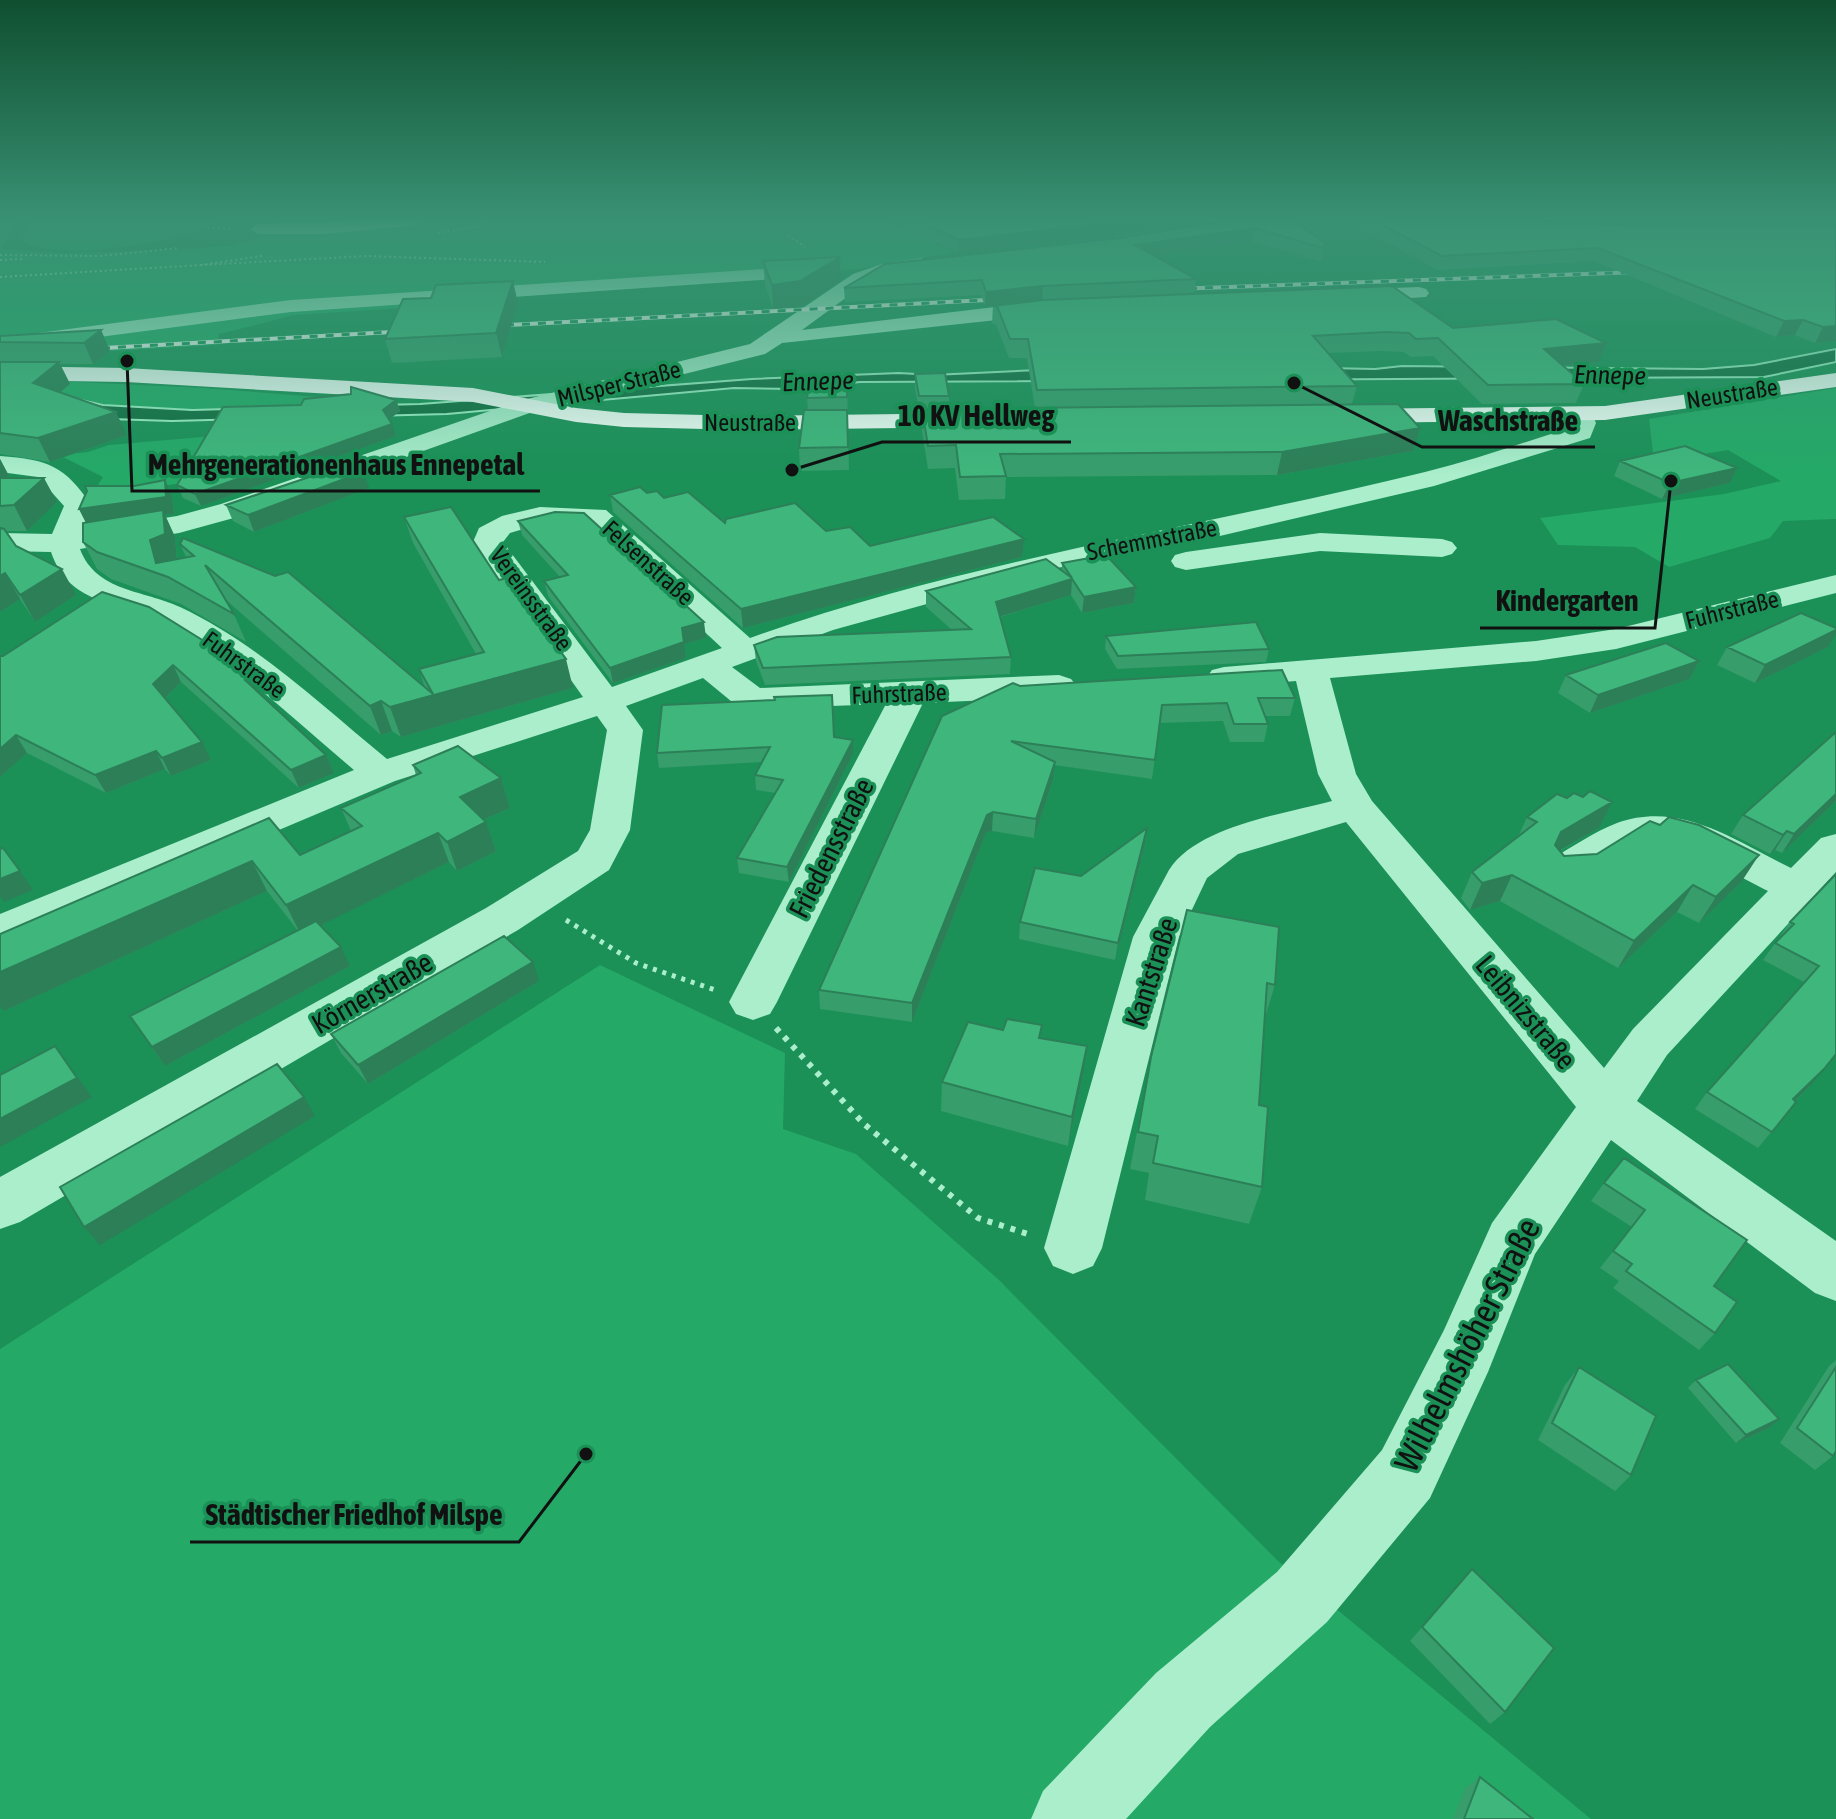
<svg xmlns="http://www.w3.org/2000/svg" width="1836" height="1819" viewBox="0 0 1836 1819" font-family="'Asap Condensed',sans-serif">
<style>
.green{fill:#24a967}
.water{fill:#126e42;stroke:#9df0c6;stroke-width:2}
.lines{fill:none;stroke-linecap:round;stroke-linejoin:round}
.path-far2{stroke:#aec;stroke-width:2;stroke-dasharray:2 3;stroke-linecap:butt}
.path-far1{stroke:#aec;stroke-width:5;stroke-dasharray:4 6;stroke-linecap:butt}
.path{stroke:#aec;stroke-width:6;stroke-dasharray:5 7;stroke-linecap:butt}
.minor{fill:#aec;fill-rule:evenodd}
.major{fill:#f1fff9;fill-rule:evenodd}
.rail-casing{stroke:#fff;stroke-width:4}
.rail{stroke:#1b9057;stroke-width:3;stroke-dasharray:8;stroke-linecap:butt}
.wall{fill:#369d6b}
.shaded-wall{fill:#2c7f57}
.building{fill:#3fb67c;stroke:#2c7f57;stroke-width:2}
.labels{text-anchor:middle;stroke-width:7;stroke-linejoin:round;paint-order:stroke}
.far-street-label{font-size:24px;fill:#111;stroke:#1b9057}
.far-water-label{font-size:26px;font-style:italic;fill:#111;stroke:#1b9057}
.street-label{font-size:28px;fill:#111;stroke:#1b9057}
.near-street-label{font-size:34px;fill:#111;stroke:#1b9057}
.leader{fill:none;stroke:#111;stroke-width:3}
.callout-dot{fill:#111;stroke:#1b9057;stroke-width:3}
.callout-label{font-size:30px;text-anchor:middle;font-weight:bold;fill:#111;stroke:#1b9057;stroke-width:7;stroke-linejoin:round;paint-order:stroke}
</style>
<rect width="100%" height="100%" fill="#1b9057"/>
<path class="green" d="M0 220H17L1 249 64 253 169 250 230 246 272 233 432 220H885L953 252 858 269 736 275 420 307 294 315 219 334 217 345 22 356 0 366Z
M34 220H217L216 224C179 240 53 266 21 239Z
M34 380 204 388 407 404C356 407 304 408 252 409 178 411 102 416 34 380Z
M1836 388V519L1783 521 1770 538 1669 567 1635 547 1558 545 1540 518 1724 494 1781 481 1728 450 1654 462 1649 419Z
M214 436 185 483 92 494 103 477 59 455 88 452 109 445Z
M600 965 785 1053 783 1129 856 1154 998 1279 1277 1560 1591 1819H0V1349Z"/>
<path class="water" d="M1836 349V362L1764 377 860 382 792 389 734 388 447 414 172 421 110 419 0 371 64 396 103 405 192 410 420 404 752 379 899 373 933 375 1060 369 1273 367 1375 369 1402 366 1703 369 1754 365Z"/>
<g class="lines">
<path class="path-far2" d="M208 228 234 229
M438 233 489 224 483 220
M788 235 805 247
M0 255 99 256 179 248
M262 256 201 265 366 256 545 262
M0 260 23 259
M0 277 201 265"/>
<path class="path-far1" d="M566 920 636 963 715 990"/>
<path class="path" d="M776 1028 864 1124 978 1218 1031 1235"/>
<path class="minor" d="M367 220H428L420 225 325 234H258L250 229 258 224Z
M1202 220H1225L1234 226 1226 231Z
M921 258 930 263 927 267 873 278 802 330 1020 304 1054 302 1064 308 1054 314 782 343 765 354 535 411 241 516 179 533 80 549C96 592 144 590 180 607 257 643 322 706 387 759L583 697 473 542 479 528 502 516 540 507 606 510 750 638C969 559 1200 528 1425 472 1474 460 1522 443 1570 428L1569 414 1572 409H1590L1596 423 1590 438 1434 486 1207 539 1057 568 833 630 732 667 760 688 1059 675 1071 679 1077 686 1071 693 1059 697 923 703 777 1002 770 1014 753 1020 736 1014 729 1002 886 704 750 709 737 706 703 678 626 706 643 730 630 830 609 870 518 930 20 1222 0 1229V1177L486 908 578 851 590 830 607 730 597 716 395 781 0 948V914L354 770C292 718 231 658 159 621 115 600 69 605 51 552L0 551V533L52 534 64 506 38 477 0 472V456C49 460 64 465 92 506L82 531 177 516 221 504 519 401 750 344 853 274 882 264ZM540 524H588L722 648 612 687 503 542 510 533Z
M826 265 835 271 832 275 291 312 0 350V338L291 300Z
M1419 287 1426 289 1429 293 1426 297 1342 302 1332 296 1342 290Z
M1320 533 1442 539 1452 542 1457 548 1452 554 1442 557 1320 551 1186 570 1175 567 1171 561 1175 555 1186 552Z
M1836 575V593L1616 649 1536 661 1330 678 1356 774 1372 801 1604 1068 1633 1029 1768 891C1743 879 1686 845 1663 840 1623 832 1596 891 1551 879L1545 869 1551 859C1573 847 1593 832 1617 823 1681 800 1735 841 1791 868L1821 838 1836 834V872L1667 1055 1637 1101 1836 1241V1301L1815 1293 1611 1140 1535 1254 1488 1372 1430 1498 1327 1622 1210 1727 1126 1819H1031L1043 1791 1156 1673 1277 1572 1382 1450 1444 1330 1492 1223 1576 1107 1346 822 1238 854 1207 878 1179 937 1102 1248 1093 1266 1073 1274 1053 1266 1044 1248 1133 937 1169 870C1197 826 1284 814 1332 801L1318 774 1296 681 1224 687 1212 684 1207 677 1212 670 1224 667 1536 641 1616 629Z"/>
<path class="major" d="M0 366 126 368 473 388 576 408 624 413 744 416 983 413 995 420 983 427 744 430 624 427 576 422 473 402 126 382 0 380Z
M1836 373V387L1605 420 1347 423 1335 416 1347 409 1605 406Z"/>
<g class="rail-casing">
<path id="rail" d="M1173 289 1640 272
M1018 301 1082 298
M490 326 1005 299
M86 349 410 331"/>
</g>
<use href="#rail" class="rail"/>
</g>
<path class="wall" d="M888 220H1208L1119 235 959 253Z
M1229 220 1325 243 1322 257 1320 261 1252 241 1154 255 1196 279 1194 294 1042 300 985 306 981 295 845 302 844 288 1121 238Z
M1346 220H1508L1638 226 1836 225V341L1815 343 1795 335 1776 337 1594 261 1438 270Z
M1620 220H1836V223Z
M840 257 841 281 802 306 773 309 765 285 763 261Z
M518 303 502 357 392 363 385 339Z
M993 306 1453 328 1606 343 1599 362 1563 366 1584 384 1576 403 1482 404 1433 356 1411 357 1404 352 1382 351 1328 353 1357 386 1352 404 1413 451 1277 475 1006 477 1005 499 959 500 955 468 928 469 922 431V411H919L915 388V374L949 396V409L1035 408 1027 358H1009L996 324H992Z
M101 330 110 351 93 364H60L70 384 59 393 127 435 50 462 0 454V336Z
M847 383 849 470 800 471 799 448 808 410 807 398Z
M396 400 400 411 389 419 396 436 201 506 183 498 177 485 301 405Z
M0 459 9 476 4 478 57 502 27 531H6L16 546 76 595 35 622 20 599 0 612Z
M1620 461 1737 468 1730 483 1662 499 1614 476Z
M165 480 172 496 174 514 165 515 175 537 177 559 186 557 180 544 425 688 419 669 476 654 413 543 404 517 499 580 573 688 401 737 392 731 381 735 226 600 234 614 246 642 181 604 111 579 97 569 83 542 86 522 79 509 134 486Z
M369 488 254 532 233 521 226 505Z
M647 493 664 498 725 523 826 531 870 546 1022 557 743 628 613 512 610 495Z
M518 521 706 638 684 644 686 658 613 683 548 596 544 581 560 577 522 535Z
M1062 563 1136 587 1134 603 1082 613 1071 595 1000 617 1011 657 1010 674 765 685 756 661 754 645 952 630 926 607V591L1062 570Z
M102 592 252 677 258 692 326 755 334 773 299 788 181 682 165 698 211 760 171 776 165 769 106 793 27 753 0 777V656H3Z
M1106 636 1269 649 1266 662 1117 669 1105 649Z
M1727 647H1828L1755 683 1717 665Z
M1699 661 1690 679 1590 713 1558 693 1566 675Z
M1020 686 1295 698 1290 716H1265L1268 724 1264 742H1230L1223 721 1160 723 1152 779 1054 765 1053 780 1034 838 992 831 986 833 912 1022 820 1009 819 990Z
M1836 732V801L1782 853 1775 850 1770 854 1731 834 1743 815Z
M834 737 853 754 789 882 739 873 737 858 776 793 756 790 755 775 762 762 659 768 657 753Z
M413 765 501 778 510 808 484 820 486 822 496 851 457 871 449 862 320 925 350 966 165 1066 130 1016 298 931 267 891 4 1011 269 818 300 855 351 831 341 808 416 775Z
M1527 817 1599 828 1560 851 1564 856 1742 881 1699 923 1677 912 1618 968 1500 901 1470 910 1461 898 1472 872 1518 837Z
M1147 828 1145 844 1115 960 1019 939 1020 922Z
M1836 874 1810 1086 1795 1101 1796 1102 1758 1148 1695 1109 1707 1092 1804 982 1763 960 1790 922Z
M1187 910 1275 985 1264 1021 1259 1105 1262 1187 1249 1224 1145 1200 1149 1173 1130 1169 1151 1057Z
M539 981 368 1084 341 1053 331 1034Z
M1042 1025 1040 1039 1083 1074 1068 1146 941 1111 942 1082 1003 1030Z
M1624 1158 1714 1286 1715 1333 1699 1350 1613 1288 1619 1281 1600 1268 1632 1227 1591 1201 1604 1183Z
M1836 1360V1451L1833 1456 1815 1470 1780 1443 1829 1366Z
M1579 1367 1631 1475 1615 1491 1538 1440 1565 1385Z
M1696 1380 1779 1419 1769 1428 1736 1443 1688 1388Z
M1472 1569 1505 1712 1490 1724 1410 1641Z
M1480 1777 1533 1819H1453L1465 1788Z"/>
<path class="shaded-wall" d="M1132 220H1208L1119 235 959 253V240Z
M1255 228 1252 241 1133 258 1135 245Z
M840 257 841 281 802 306 773 309 772 285Z
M513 281 518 303 502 357 496 333Z
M1043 286 1042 300 985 306 986 292Z
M1803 320 1795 335 1776 337 1784 321Z
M1836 326V341L1815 343 1823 327Z
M101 330 110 351 93 364 84 343Z
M1606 343 1599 362 1537 368 1544 349Z
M59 362 70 384 44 406 33 383Z
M396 400 400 411 386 422 383 410Z
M116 412 127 435 50 462 38 438Z
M392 424 396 436 201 506 195 494Z
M1420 428 1413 451 1277 475 1282 452Z
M0 459 9 476 0 480Z
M1737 468 1730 483 1662 499 1670 483Z
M363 472 369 488 254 532 248 515Z
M44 478 57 502 27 531 14 505Z
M165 480 172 496 174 514 165 515 175 537 177 561 156 563 87 525 79 509Z
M1024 539 1022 557 743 628 741 609Z
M62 569 76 595 35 622 20 595Z
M5 573 20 599 0 612V576Z
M1072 579 1071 595 995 618 996 602Z
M1136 587 1134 603 1082 613 1084 597Z
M704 622 706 638 684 644 682 628Z
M1836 630V634L1828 647 1755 683 1765 665Z
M684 642 686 658 613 683 610 668Z
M566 659 573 688 401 737 390 707Z
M1699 661 1690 679 1590 713 1598 695Z
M173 665 181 682 162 701 153 684Z
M252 677 259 695 245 680Z
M381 701 392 731 381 735 370 706Z
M16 735 27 753 0 777V749Z
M853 740V754L789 882 787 867Z
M202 742 211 760 171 776 162 758Z
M156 751 165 769 106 793 95 775Z
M326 755 334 773 299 788 291 770Z
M1055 762 1053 780 1034 838 1036 819Z
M501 778 510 808 470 826 460 797Z
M1836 794V801L1782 853 1794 834Z
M1612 802 1599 828 1548 857 1561 832Z
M993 812 992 831 986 833 912 1022V1003L987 815Z
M486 822 496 851 457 871 447 842Z
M1147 828 1145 844 1115 960 1118 943Z
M1787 831 1775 850 1770 854 1783 835Z
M438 833 449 862 301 935 286 905Z
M1759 855 1742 881 1699 923 1716 897Z
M252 861 267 891 4 1011 0 1006V972Z
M20 871 33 890 4 902 0 896V879Z
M1512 875 1500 901 1470 910 1482 883Z
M1693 885 1677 912 1618 968 1634 941Z
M341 947 350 966 165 1066 152 1047Z
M533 962 539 981 368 1084 358 1065Z
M55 1046 92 1097 0 1147V1119Z
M1087 1046 1083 1074 1068 1146 1072 1117Z
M1824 1069 1810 1086 1779 1116 1793 1099Z
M304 1097 315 1116 100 1245 84 1227Z
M1779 1419 1769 1428 1736 1443 1746 1435Z"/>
<path class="building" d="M916 220H1132L959 240Z
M1229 220H1292L1325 243 1323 248 1255 228 1135 245 1196 279 1043 286 986 292 982 280 844 288 885 264 1121 238Z
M1373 220H1508L1638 226 1836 225V326L1823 327 1803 320 1784 321 1598 248 1442 256Z
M840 257 800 281 772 285 763 261Z
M513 281 496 333 385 339 403 299 431 298 436 285Z
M1392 286 1453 328 1556 319 1606 343 1544 349 1584 384 1488 385 1438 338 1416 339 1409 333 1386 332 1313 336 1357 386 1037 390 1028 339H1010L997 306H993L1043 300Z
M101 330 84 343 0 342V336Z
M0 362H59L33 383 116 412 38 438 0 433Z
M945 373 949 396H919L915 374Z
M809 383H847V397L807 398Z
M351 387 396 400 383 410 392 424 195 494 177 485 223 407 301 405 304 399 351 394Z
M1398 404 1420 428 1282 452 1000 454 1006 476 960 477 956 445 928 446 922 409Z
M804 410H847L848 447 799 448Z
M1685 446 1737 468 1670 483 1620 461Z
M345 465 363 472 248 515 226 505Z
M0 478H44L14 505 0 506Z
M165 480 166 497 79 509 87 491 85 486H134Z
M640 487 647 493 657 491 664 498 688 492 725 523 726 519 795 503 826 531 850 527 870 546 993 517 1024 539 741 609 610 495Z
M451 507 499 580 507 578 566 659 390 707 381 701 370 706 205 565 234 614 168 577 97 552 83 542V523L163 510 165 534 150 540 156 563 194 556 180 544 183 538 275 576 288 572 433 694 419 669 484 652 404 517Z
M555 512 584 513 704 622 682 628 684 642 610 668 544 581 568 575 518 521Z
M0 528 4 529 16 546 62 569 20 595 5 573 0 576Z
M1106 555 1136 587 1084 597 1072 579 996 602 1011 657 763 668 754 645 777 637 971 629 926 591 1046 559 1072 578 1062 563Z
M102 592 149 607 220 651 252 677 245 680 326 755 291 770 173 665 153 684 202 742 162 758 156 751 95 775 16 735 0 749V656H3Z
M1801 613 1836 628V630L1765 665 1727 647Z
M1256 622 1269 649 1118 656 1106 636Z
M1666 643 1699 661 1598 695 1566 675Z
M1282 670 1295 698H1258L1268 724H1234L1227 703 1162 705 1155 760 1011 741 1055 762 1036 819 993 812 987 815 912 1003 819 990 942 716 1013 683 1020 686Z
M832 695 834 737 853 740 787 867 737 858 783 780 755 775 770 747 657 753 662 705 775 700 774 697Z
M1836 732V794L1794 834 1787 831 1783 835 1743 815Z
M458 746 501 778 460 797 486 822 447 842 438 833 286 905 252 861 0 972V934L269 818 300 855 362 826 341 808 421 773 413 765Z
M1590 791 1612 802 1561 832 1555 845 1564 856 1597 854 1650 821 1660 825 1669 817 1699 825 1759 855 1716 897 1693 885 1634 941 1512 875 1482 883 1472 872 1537 822 1527 817 1557 794 1567 798 1574 793 1583 797Z
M1147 828 1118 943 1020 922 1035 868 1081 876Z
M3 848 20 871 0 879V849Z
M1836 874V1054L1824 1069 1793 1099 1796 1102 1772 1132 1707 1092 1819 966 1775 943 1794 924 1790 922Z
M1187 910 1279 927 1275 985 1267 983 1259 1105 1268 1107 1262 1187 1153 1163 1158 1136 1138 1132 1151 1057Z
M316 921 341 947 152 1047 130 1016Z
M504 936 533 962 358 1065 331 1034Z
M1007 1019 1042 1025 1039 1038 1087 1046 1072 1117 942 1082 968 1022 1003 1030Z
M55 1046 77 1078 0 1119V1075Z
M277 1064 304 1097 84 1227 60 1187Z
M1624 1158 1747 1240 1714 1286 1737 1302 1715 1333 1626 1271 1632 1264 1613 1251 1645 1210 1604 1183Z
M1728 1364 1779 1419 1746 1435 1696 1380Z
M1579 1367 1656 1416 1631 1475 1552 1423Z
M1836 1367V1451L1833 1456 1797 1428Z
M1472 1569 1554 1648 1505 1712 1422 1627Z
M1480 1777 1533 1819H1464Z"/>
<linearGradient id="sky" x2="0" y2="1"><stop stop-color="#0f4f30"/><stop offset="0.46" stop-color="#399174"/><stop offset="1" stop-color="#399174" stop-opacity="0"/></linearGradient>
<rect width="1836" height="475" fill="url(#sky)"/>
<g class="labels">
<g class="far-street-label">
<text transform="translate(619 384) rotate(-14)" y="8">Milsper Straße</text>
<text transform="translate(1732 394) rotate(-9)" y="8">Neustraße</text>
<text x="750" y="431">Neustraße</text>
<text transform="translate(1152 540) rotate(-11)" y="8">Schemmstraße</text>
<text transform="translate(648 563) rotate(42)" y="8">Felsenstraße</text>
<text transform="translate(531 599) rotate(54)" y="8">Vereinsstraße</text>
<text transform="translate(1732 610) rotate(-14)" y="8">Fuhrstraße</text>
<text transform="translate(244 665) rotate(36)" y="8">Fuhrstraße</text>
<text transform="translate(899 694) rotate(-2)" y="8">Fuhrstraße</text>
</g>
<g class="far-water-label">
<text transform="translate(1610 375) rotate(1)" y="9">Ennepe</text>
<text transform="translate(818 381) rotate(-2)" y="9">Ennepe</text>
</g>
<g class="street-label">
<text transform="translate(831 848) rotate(-63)" y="10">Friedensstraße</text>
<text transform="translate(1151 972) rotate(-72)" y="10">Kantstraße</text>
<text transform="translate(372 993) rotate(-30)" y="10">Körnerstraße</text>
<text transform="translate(1526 1012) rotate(50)" y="10">Leibnizstraße</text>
</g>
<g class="near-street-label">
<text transform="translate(1467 1345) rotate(-63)" y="12">Wilhelmshöher Straße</text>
</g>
</g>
<path class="leader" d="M792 470L882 442H1071M1294 383L1422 447H1595M127 361L132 491H540M1671 481L1655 628H1480M586 1454L519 1542H190"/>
<g class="callout-dot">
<circle cx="792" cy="470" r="8"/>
<circle cx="1294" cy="383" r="8"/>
<circle cx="127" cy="361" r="8"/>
<circle cx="1671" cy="481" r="8"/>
<circle cx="586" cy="1454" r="8"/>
</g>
<g class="callout-label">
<text x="976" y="426">10 KV Hellweg</text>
<text x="1508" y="431">Waschstraße</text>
<text x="336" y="475">Mehrgenerationenhaus Ennepetal</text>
<text x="1567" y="611">Kindergarten</text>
<text x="354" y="1525">Städtischer Friedhof Milspe</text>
</g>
</svg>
